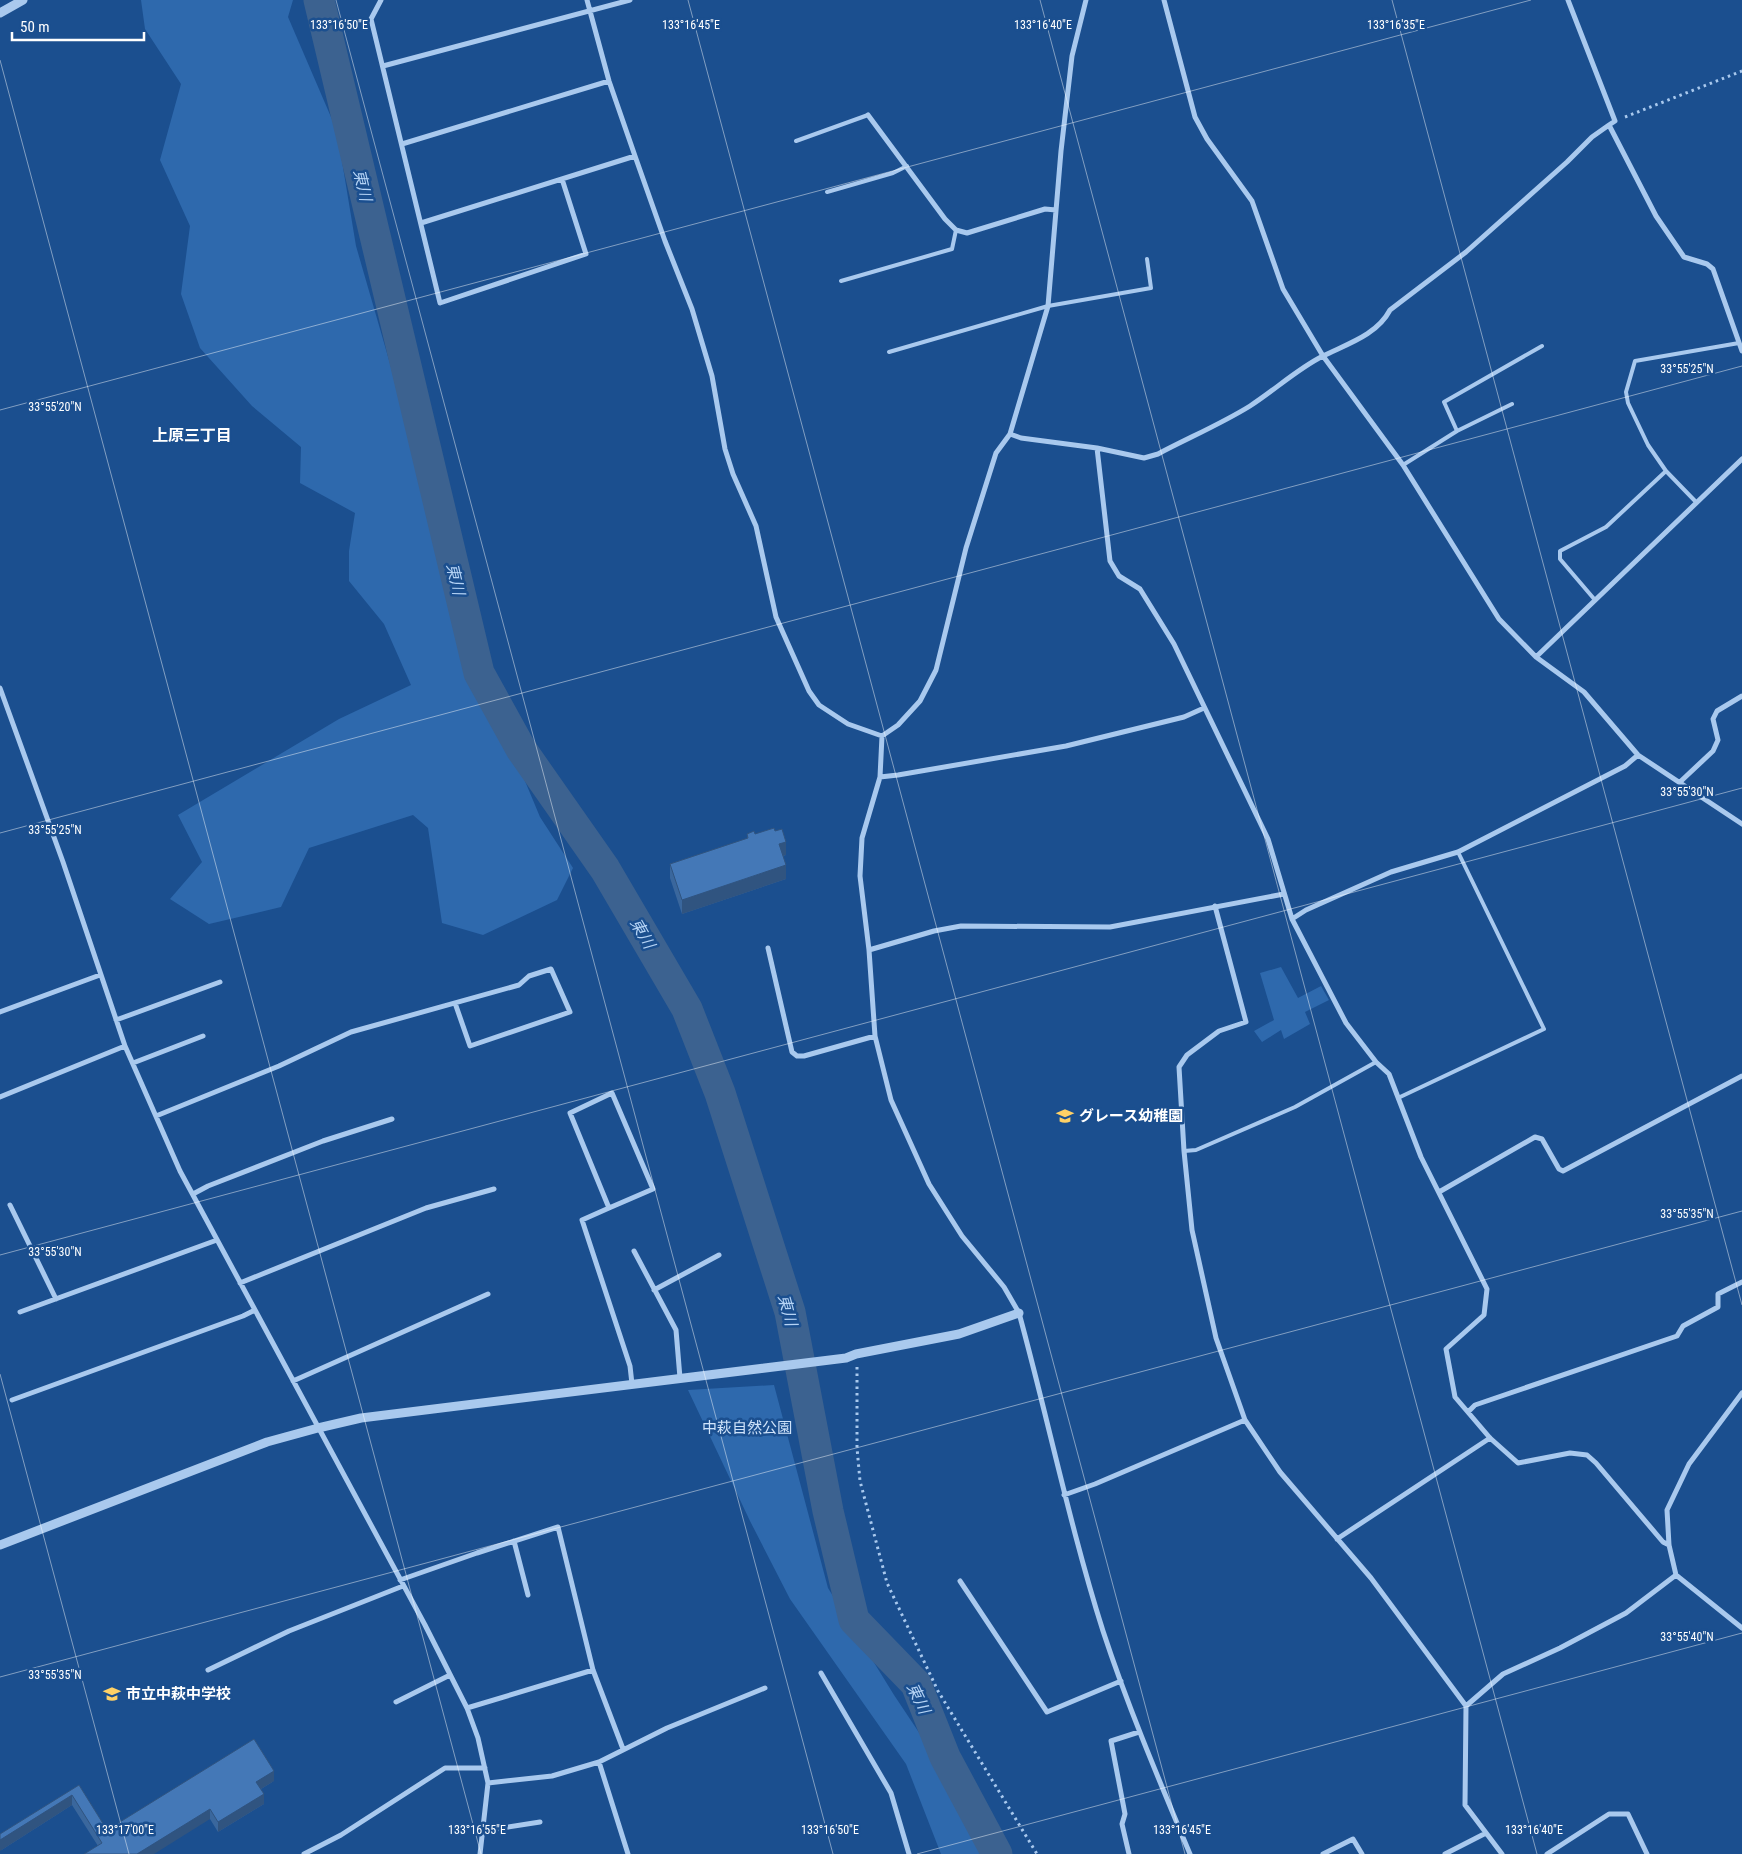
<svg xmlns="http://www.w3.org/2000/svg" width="1742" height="1854" viewBox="0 0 1742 1854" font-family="'Roboto Condensed','Noto Sans JP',sans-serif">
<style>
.green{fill:#2e69ad}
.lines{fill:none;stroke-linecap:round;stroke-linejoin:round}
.river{stroke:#3c6290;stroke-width:31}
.path{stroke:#a9c9ee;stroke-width:3;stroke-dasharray:2.5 4;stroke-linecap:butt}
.service{stroke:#a9c9ee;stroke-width:4}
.minor{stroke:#a9c9ee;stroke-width:5}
.tertiary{stroke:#a9c9ee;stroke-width:9}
.wall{fill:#3a679d}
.shaded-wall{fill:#305480}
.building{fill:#4478b7;stroke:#305480}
.ticks{fill:none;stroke:#fff;stroke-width:1;stroke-opacity:0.45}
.labels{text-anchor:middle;stroke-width:5;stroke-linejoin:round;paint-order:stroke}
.poi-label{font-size:15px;font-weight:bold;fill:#fff;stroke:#1b4f8f;text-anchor:start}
.park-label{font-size:15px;fill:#cfe3fa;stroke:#1b4f8f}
.water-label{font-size:16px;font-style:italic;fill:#b5d3f5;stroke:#1b4f8f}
.neighbourhood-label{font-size:16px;font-weight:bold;fill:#fff;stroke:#1b4f8f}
.ticks-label{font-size:12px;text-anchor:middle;fill:#fff;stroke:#1b4f8f;stroke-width:5;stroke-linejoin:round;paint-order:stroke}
</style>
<rect width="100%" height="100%" fill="#1b4f8f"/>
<path class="green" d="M141 0H293L288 17 337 131 356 246 391 367 421 489 457 618 540 817 573 868 557 900 483 935 442 923 428 828 413 815 309 848 281 907 209 924 170 899 202 862 178 815 339 719 411 685 384 624 349 581V551L355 513 300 483 301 447 252 406 200 348 181 294 190 226 160 160 181 84 145 29Z
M1281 967 1298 998 1321 986 1329 1000 1305 1012 1310 1024 1284 1039 1281 1030 1262 1042 1254 1031 1274 1020 1260 973Z
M774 1385 828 1588 894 1695 964 1800 991 1854H941L906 1764 790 1599 750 1521 688 1390Z"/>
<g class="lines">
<path class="river" d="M319 0 479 673 521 749 605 869 687 1009 720 1093 790 1312 828 1511 854 1620 916 1684 945 1757 997 1854"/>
<path class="path" d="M1625 117 1742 71
M857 1367V1448L860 1481 887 1583 938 1691 1037 1854"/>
<path class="service" d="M796 141 868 115
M827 192 893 173 907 166
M841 281 952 249 956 230
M889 352 1048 306 1151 288 1147 259
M1457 431 1444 402 1542 346
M1403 465 1457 431 1512 404
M1696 502 1666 471 1648 445 1628 403 1626 392 1635 361 1739 343
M1595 600 1560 559V551L1606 527 1666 471
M1398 1098 1544 1029 1458 852
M1184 1151 1196 1150 1295 1107 1376 1062"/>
<path class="minor" d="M381 0 371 19 440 303 586 254 562 179
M587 0 609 81 635 156 665 241 692 309 712 376 725 449 733 474 756 526 776 617 809 691 819 705 848 724 882 736
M1086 0 1072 56 1061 151 1048 306 1010 434 996 453 966 548 936 670 920 701 898 725 882 736 880 777 862 838 860 876 869 950 875 1036 891 1100 929 1184 962 1236 1004 1287 1019 1313C1048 1419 1070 1527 1103 1631 1128 1707 1159 1780 1190 1854
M1164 0 1195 117 1207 139 1252 201 1283 289 1323 356C1347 344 1377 335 1390 310L1466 252 1567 162 1592 137 1609 125 1656 216 1684 257 1707 264 1713 269 1742 351
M1568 0 1615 121 1609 125
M383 66 630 0
M868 115 945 219 956 230 967 233 1045 209 1056 210
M402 144 609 81
M421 223 635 156
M1010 434 1021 438 1097 448 1144 458 1158 454C1188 438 1221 424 1250 406 1275 390 1297 369 1323 356L1403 465 1499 619 1536 657 1584 692 1638 755 1742 824
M1097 448 1110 561 1119 576 1140 589 1174 644 1268 839 1292 919 1346 1023 1376 1062 1389 1074 1421 1157 1487 1289 1484 1315 1446 1349 1455 1397 1490 1438 1518 1463 1570 1453 1587 1455 1596 1463 1663 1542 1669 1545
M1536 657 1742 459
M0 688 63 862 125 1046 180 1171 425 1625 467 1708 478 1738 488 1783 480 1854
M880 777 898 775 1066 746 1184 717 1204 708
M1680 782 1713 751 1718 740 1713 719 1717 711 1742 696
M1215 906 1246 1022 1219 1031 1187 1055 1179 1067 1184 1151 1192 1230 1216 1338 1245 1420 1280 1472 1371 1578 1466 1706 1465 1805 1502 1854
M1292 919 1306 910 1391 872 1458 852 1625 766 1638 755
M768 948 792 1052 797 1056H804L875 1036
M869 950 934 931 961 926 1110 927 1284 894
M0 1012 100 975
M116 1020 220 982
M133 1063 203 1036
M0 1097 125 1046
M156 1116 279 1066 351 1032 519 985 529 976 551 969 570 1012 470 1046 455 1003
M1439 1192 1535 1137 1542 1139 1559 1169 1563 1171 1742 1076
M193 1194 208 1186 323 1141 392 1119
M10 1205 56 1299
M609 1208 653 1189 612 1093 570 1113 609 1208 582 1220 630 1366 632 1384
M634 1251 676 1330 680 1378
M240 1283 426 1208 494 1189
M654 1290 719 1255
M20 1312 217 1240
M293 1381 488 1294
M1742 1393 1689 1464 1667 1510 1669 1545 1676 1575 1742 1628
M12 1400 243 1316 255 1310
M1468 1412 1475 1405 1677 1336 1683 1326 1718 1307V1294L1742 1282
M1064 1495 1095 1484 1245 1420
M1337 1539 1490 1438
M514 1541 528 1595
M400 1580 477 1553 558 1527 593 1670 623 1749
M960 1581 1047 1712 1121 1681
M208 1670 289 1631 403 1586
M821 1673 891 1793 909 1854
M396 1702 450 1675
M1466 1706 1503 1674 1560 1648 1626 1613 1676 1575
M467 1708 593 1670
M599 1762 667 1728 765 1688
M488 1783 552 1776 599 1762 628 1854
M482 1826 496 1829 540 1822
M304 1854 341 1835 445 1768H485
M1129 1854 1122 1824 1125 1814 1111 1741 1139 1732
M1323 1854 1353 1839 1362 1854
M1445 1854 1486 1833
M1547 1854 1609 1814H1628L1647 1854"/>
<path class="tertiary" d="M0 13 23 0
M0 1545 267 1442 318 1428 361 1418 846 1358 856 1354 959 1334 1019 1313"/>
</g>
<path class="wall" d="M775 831 786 855 783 856 786 879 682 914 670 878V864L747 839V834H755Z
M274 1781 261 1789 264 1804 218 1832 210 1819 98 1846 72 1805 0 1851 79 1785 107 1830Z"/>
<path class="shaded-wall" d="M786 842V855L779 857V844Z
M786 865V879L682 914V900Z
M274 1771V1781L256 1792V1782Z
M264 1794V1804L218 1832V1822Z
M72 1795V1805L0 1851V1840Z
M210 1809V1819L154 1854H137Z"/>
<path class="building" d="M774 828 775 831 782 829 786 842 779 844 786 865 682 900 670 864 748 838 747 834 754 831 755 834Z
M254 1739 274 1771 256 1782 264 1794 218 1822 210 1809 137 1854H84L102 1843 72 1795 0 1840V1834L79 1785 107 1830Z"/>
<path class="ticks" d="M336 0 833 1854M688 0 1185 1854M1040 0 1537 1854M1392 0 1742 1305M0 60 481 1854M0 410 1531 0M0 833 1742 366M0 1255 1742 788M0 1374 129 1854M0 1677 1742 1211M917 1854 1742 1633"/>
<defs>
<g id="school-bare" transform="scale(1.35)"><path d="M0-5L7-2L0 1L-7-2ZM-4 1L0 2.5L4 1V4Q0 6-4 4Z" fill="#ffd166" stroke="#1b4f8f" stroke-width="2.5" paint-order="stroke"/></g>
</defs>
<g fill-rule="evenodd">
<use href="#school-bare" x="1065" y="1116"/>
<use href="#school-bare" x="112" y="1694"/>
</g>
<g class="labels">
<g class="poi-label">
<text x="1079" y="1121">グレース幼稚園</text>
<text x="126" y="1699">市立中萩中学校</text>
</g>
<g class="park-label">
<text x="747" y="1433">中萩自然公園</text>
</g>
<g class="water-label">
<text transform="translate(363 185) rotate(77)" y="6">東川</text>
<text transform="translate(456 579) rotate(77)" y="6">東川</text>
<text transform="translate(643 933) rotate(60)" y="6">東川</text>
<text transform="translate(788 1310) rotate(75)" y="6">東川</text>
<text transform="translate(919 1698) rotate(64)" y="6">東川</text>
</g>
<g class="neighbourhood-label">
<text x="192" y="441">上原三丁目</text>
</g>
</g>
<g class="ticks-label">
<text x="339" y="29">133°16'50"E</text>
<text x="691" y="29">133°16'45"E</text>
<text x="1043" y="29">133°16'40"E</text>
<text x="1396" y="29">133°16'35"E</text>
<text x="1687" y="373">33°55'25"N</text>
<text x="55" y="411">33°55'20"N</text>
<text x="1687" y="796">33°55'30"N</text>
<text x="55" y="834">33°55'25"N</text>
<text x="1687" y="1218">33°55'35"N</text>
<text x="55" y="1256">33°55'30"N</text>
<text x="1687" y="1641">33°55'40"N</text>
<text x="55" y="1679">33°55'35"N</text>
<text x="125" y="1834">133°17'00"E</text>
<text x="477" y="1834">133°16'55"E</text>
<text x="830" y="1834">133°16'50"E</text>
<text x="1182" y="1834">133°16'45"E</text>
<text x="1534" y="1834">133°16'40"E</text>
</g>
<path d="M12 32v8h132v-8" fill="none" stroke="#ffffff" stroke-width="2.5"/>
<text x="20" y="32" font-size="15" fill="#ffffff" stroke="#1b4f8f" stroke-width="4" paint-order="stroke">50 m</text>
</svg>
